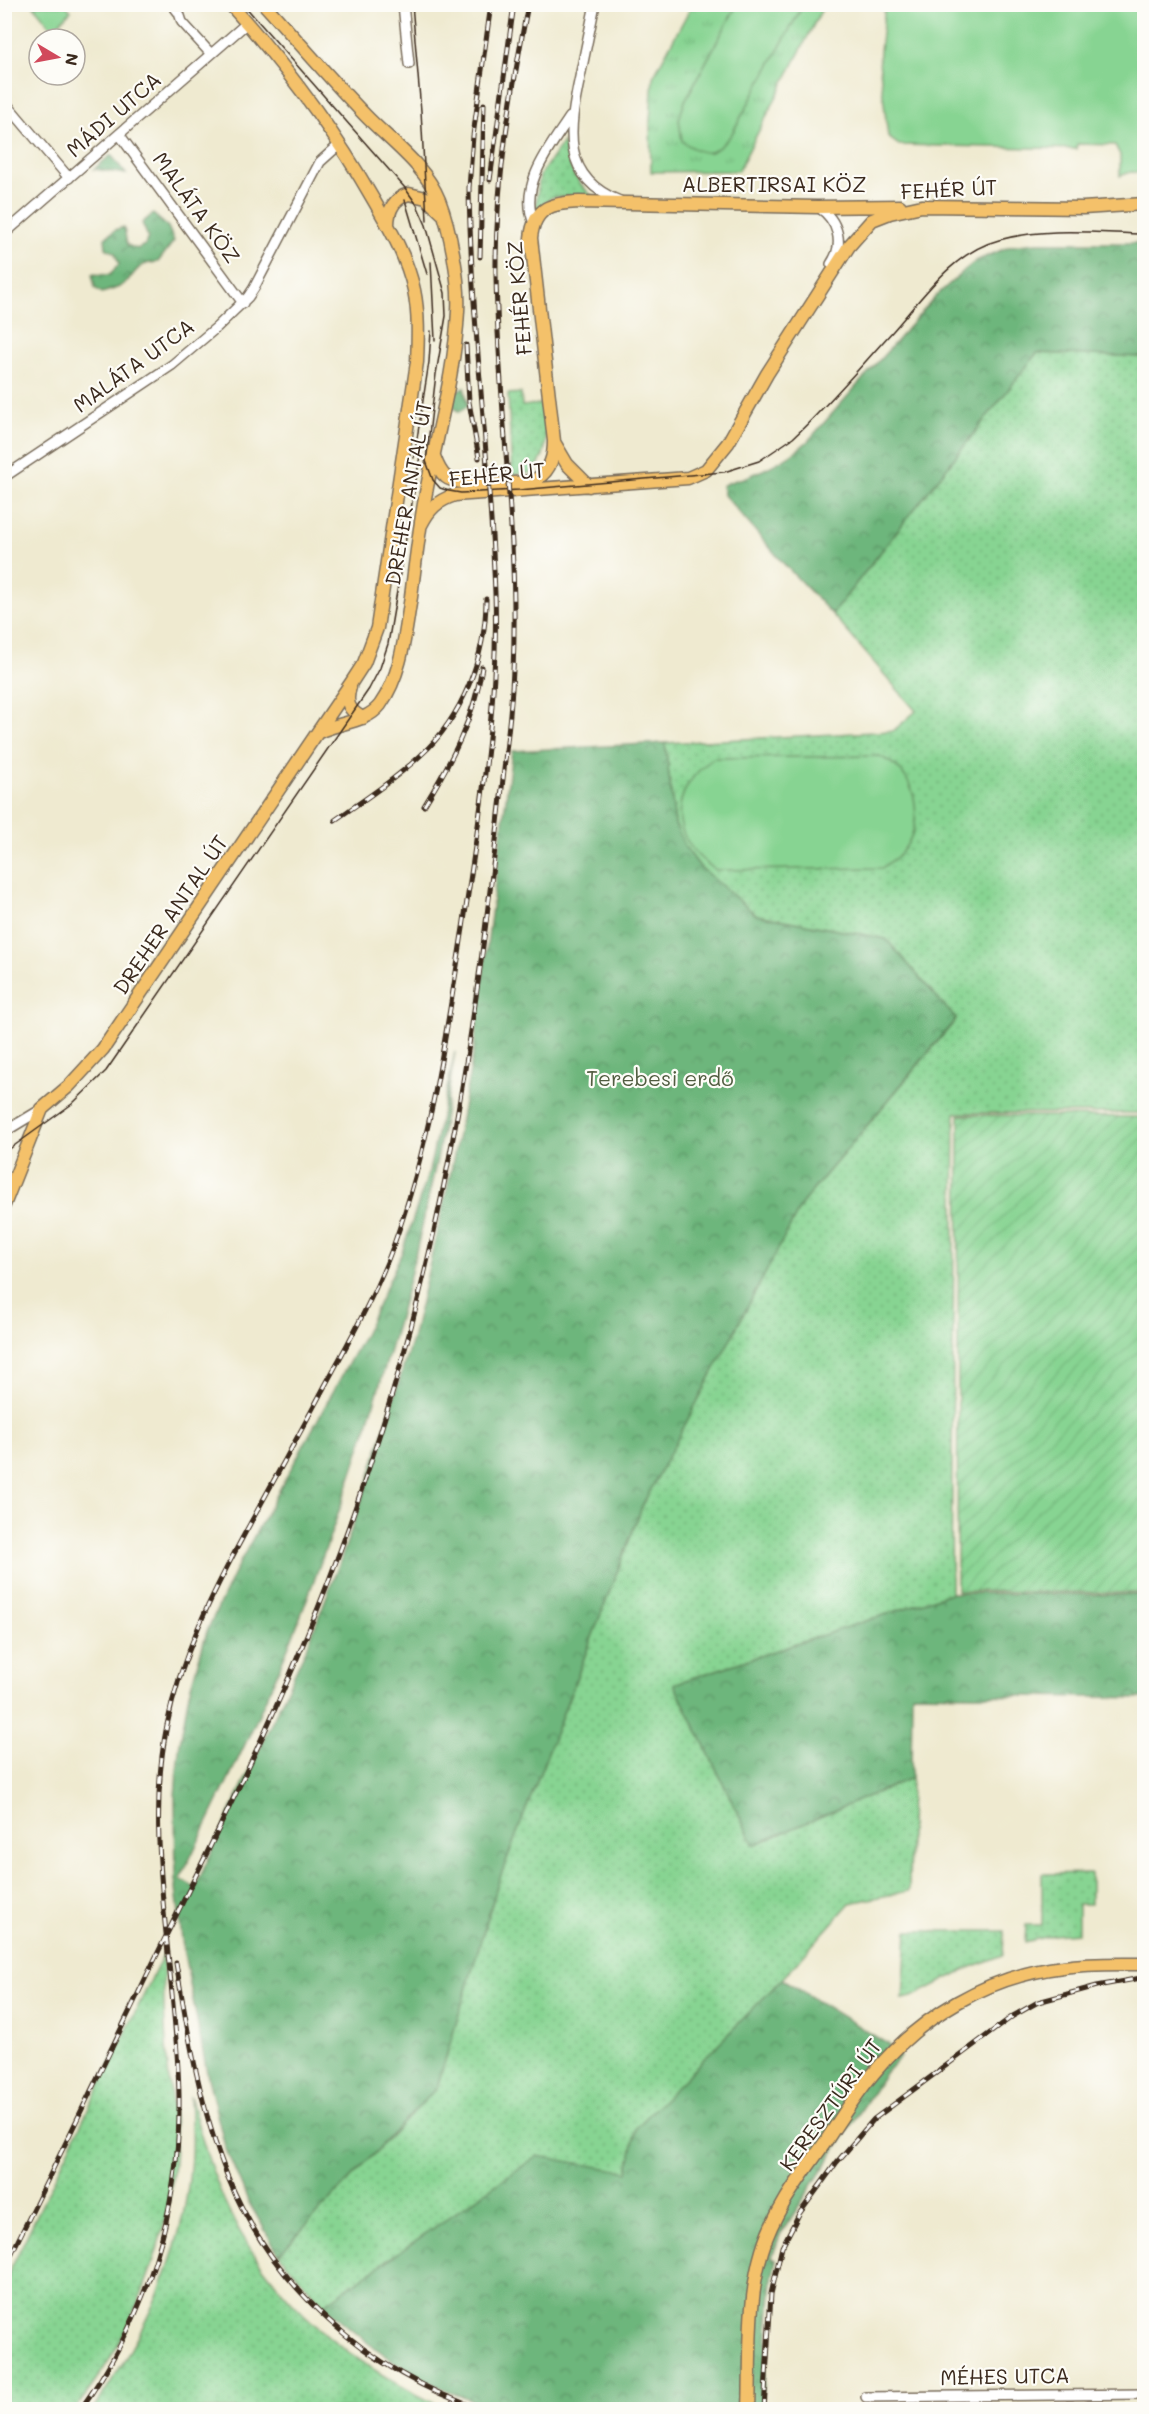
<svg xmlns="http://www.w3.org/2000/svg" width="1149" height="2414" viewBox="0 0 1149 2414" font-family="Mali,sans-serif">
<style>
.grass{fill:url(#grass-dots);stroke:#617f58;stroke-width:1.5}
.forest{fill:url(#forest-crowns);stroke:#54704d;stroke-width:1.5}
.park{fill:url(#park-tufts);stroke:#617f58;stroke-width:1.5}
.garden{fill:url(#garden-furrows);stroke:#617f58;stroke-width:1.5}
.pitch{fill:#87d492;stroke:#617f58;stroke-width:1.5}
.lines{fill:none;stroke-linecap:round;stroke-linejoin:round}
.minor-casing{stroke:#7a6d5c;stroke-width:12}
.major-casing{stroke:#7a6d5c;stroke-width:15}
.minor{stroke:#fff;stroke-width:9}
.major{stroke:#f4c16a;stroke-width:12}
.tram{stroke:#3b2a1e;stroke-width:1.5}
.rail-casing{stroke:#3b2a1e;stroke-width:5}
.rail{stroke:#fdfcf7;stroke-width:3;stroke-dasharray:9;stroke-linecap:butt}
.labels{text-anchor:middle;stroke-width:4.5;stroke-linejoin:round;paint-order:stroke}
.street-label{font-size:21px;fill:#3b2a1e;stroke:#fdfcf7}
.park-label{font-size:21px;fill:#525d41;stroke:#fdfcf7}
</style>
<defs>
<pattern id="grass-dots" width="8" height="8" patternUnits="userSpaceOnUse" patternTransform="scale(1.5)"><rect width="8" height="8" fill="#87d492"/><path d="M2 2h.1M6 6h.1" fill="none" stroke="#75b67d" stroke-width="1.8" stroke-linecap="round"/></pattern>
<pattern id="forest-crowns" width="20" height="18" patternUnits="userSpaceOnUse" patternTransform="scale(1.5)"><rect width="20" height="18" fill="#6db67c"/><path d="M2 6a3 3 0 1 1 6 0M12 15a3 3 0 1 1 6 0" fill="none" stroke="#5b9465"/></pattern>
<pattern id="park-tufts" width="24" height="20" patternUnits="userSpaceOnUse" patternTransform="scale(1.5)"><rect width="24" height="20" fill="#87d492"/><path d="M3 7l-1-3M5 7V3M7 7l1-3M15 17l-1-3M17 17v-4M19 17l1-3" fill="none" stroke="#75b67d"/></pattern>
<pattern id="garden-furrows" width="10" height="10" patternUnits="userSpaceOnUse" patternTransform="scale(1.5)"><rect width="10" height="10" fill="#87d492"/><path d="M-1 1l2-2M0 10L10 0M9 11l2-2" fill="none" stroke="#75b67d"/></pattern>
</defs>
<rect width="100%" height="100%" fill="#fdfcf7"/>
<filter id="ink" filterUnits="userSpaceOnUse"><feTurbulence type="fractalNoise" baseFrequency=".0167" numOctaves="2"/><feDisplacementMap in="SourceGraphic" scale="12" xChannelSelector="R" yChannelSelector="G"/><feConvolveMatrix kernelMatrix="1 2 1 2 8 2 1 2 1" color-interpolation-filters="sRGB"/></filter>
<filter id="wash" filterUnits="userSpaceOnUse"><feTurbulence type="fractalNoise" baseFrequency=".008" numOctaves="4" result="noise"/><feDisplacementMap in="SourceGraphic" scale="24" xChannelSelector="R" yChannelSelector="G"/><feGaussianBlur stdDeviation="1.35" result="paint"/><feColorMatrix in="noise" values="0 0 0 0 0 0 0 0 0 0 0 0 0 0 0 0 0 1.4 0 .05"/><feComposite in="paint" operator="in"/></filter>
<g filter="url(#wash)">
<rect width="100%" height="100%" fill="#efead0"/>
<path class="grass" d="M563 142C567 165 576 182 593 197H552L535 211 540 175Z
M1037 353 1144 357V1113H955L951 1593 674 1684 754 1845 911 1778 909 1891 850 1903 782 1979 636 2128 628 2172 537 2157 323 2305 279 2254 437 2087 499 1880 643 1504 803 1202 956 1020 886 939 756 915 700 867 685 847 675 824 665 743 893 731 916 711 832 614Z
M521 393 522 406 540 404 545 409C546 432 550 456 531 473L512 475 508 394Z
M1091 1873V1904H1078V1933L1053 1935 1025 1942 1026 1925H1042V1874Z
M907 1931H1004L1003 1955 964 1970 912 1997 903 1999Z
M164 1953C162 1996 165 2037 169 2080 171 2101 176 2123 175 2144 172 2235 132 2339 75 2409H5V2281Z
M190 2096C201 2136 212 2176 230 2213 277 2307 354 2366 446 2409H93C145 2335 186 2249 191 2156 192 2136 191 2116 190 2096Z"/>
<path class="forest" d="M111 155 126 174 94 169Z
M153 214 168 227 174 241 158 262C133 263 137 276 121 286 116 289 108 291 102 293L95 288 92 274 110 275 119 264 115 253 106 248 105 238 115 230 124 227 127 245 137 249 145 245 148 237 142 223Z
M1036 243H1144V357L1037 353 832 614 784 564 724 495 722 486C731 480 740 480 749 476 771 467 791 457 808 441L937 295 966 269 976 261 1011 246Z
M464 387 468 406 459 412 452 406 454 392Z
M665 743 675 824 685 847 700 867 756 915 886 939 956 1019 803 1202 643 1504 499 1880 437 2087 279 2254 249 2203 225 2147 208 2078 183 1948 176 1888 175 1796 179 1748 189 1693 207 1631 235 1571 365 1333 402 1252 429 1171 455 1052C448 1092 443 1133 434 1173 403 1320 358 1466 304 1607 269 1700 223 1790 180 1879L195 1888 309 1642 341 1559 367 1485 413 1336 450 1176 473 1055 512 751Z
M951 1593 1144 1595V1698L912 1694 911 1778 754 1845 674 1684Z
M782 1979 886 2043 900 2057 885 2073 780 2235 772 2257 776 2259 772 2279 762 2409 507 2410C463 2400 416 2379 381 2352 361 2338 342 2321 323 2305L537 2156 628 2172 636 2128Z"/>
<path class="park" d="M692 5H737L685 101 731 135 803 5H824L738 171 651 172 650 121 653 77Z"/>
<path class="garden" d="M959 1115 1144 1117V1593L957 1591Z"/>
<path class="pitch" d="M33 5H66L71 11 53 29Z
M737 5H803L731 135C713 156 705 158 682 141L679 119 685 101Z
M885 5H1144V173L1131 172 1120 176V155L1115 145 1077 144 1076 149 899 145 888 137 879 61Z
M880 756C886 760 895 764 900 770 920 793 921 830 901 853 896 859 888 863 882 868L716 870C668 839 667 791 714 758Z"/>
</g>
<g filter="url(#ink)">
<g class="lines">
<g class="minor-casing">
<path id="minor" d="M172 4 179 13 182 22 211 54
M403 4 409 64
M595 4C590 29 585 53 580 77 569 128 560 178 620 201
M4 101 69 178
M119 134 243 303
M818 207C838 220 845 244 831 264
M534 223C518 186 550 147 570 117
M4 234 247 23
M4 477 172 365 217 327 248 297 254 288 320 162 340 144
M4 1132 42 1109
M866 2397 1144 2394"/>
</g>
<g class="major-casing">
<path id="major" d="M264 4C298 41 330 79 365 115 390 141 425 165 439 200 450 228 460 281 458 311 455 374 436 436 425 498 419 531 415 564 411 597 405 634 402 674 380 705 366 723 339 722 319 732
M388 225C388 210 394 198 409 194L426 198 442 213
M554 442 567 464 589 486
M434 456C437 464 439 471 446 477 457 486 527 486 538 478 551 469 554 456 554 441L531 238C534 207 552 203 579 202L817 207 900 206
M421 525C429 509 437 501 455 495L688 478 706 470 728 443 767 374 849 246 872 220 890 213 922 206 1083 208 1144 204
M350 687C345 703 349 711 363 718
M4 1205 42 1109 69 1086 103 1049 351 683 364 663 377 628 417 362C418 338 419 314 414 290 407 257 389 227 373 199 333 129 284 64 230 4
M749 2410C751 2358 747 2301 762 2251 774 2210 802 2175 826 2141 841 2118 855 2095 873 2074 920 2016 988 1976 1063 1967 1090 1963 1117 1964 1144 1964"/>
</g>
<use href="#minor" class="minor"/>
<use href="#major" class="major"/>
<path class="tram" d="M243 4 405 188 417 205 426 225 445 293 446 316 436 374 426 461 433 480 440 488 449 491 461 493 519 490 724 472 759 461 793 438C828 405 860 367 893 331 923 297 953 252 999 240 1045 227 1097 233 1144 234
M412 4 421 111 427 220
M405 200 427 274
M431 262 435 340
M414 458 429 362 431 331
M4 1153 72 1104 106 1071 369 689 380 668 388 644 421 450"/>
<g class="rail-casing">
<path id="rail" d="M490 180 514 4
M480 257 484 104
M466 345 469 402 479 458
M424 806C451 762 474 719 482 667
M335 820C364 800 394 780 420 756 463 717 486 656 486 599
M176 1963C188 2034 200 2108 227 2175 272 2287 369 2373 483 2410
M4 2269C58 2159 112 2048 165 1938 214 1839 264 1739 306 1637 340 1557 368 1474 393 1391 459 1170 486 942 510 714 524 567 498 421 496 275 495 184 511 94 528 4
M80 2410C147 2317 181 2209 179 2095 178 2041 171 1987 166 1933 159 1863 153 1794 167 1725 181 1656 212 1594 245 1533 273 1482 301 1431 328 1380 352 1336 377 1291 394 1244 431 1142 446 1034 463 928 479 818 499 705 495 593 490 458 471 323 469 188L473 136 491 4
M764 2410 771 2294 782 2247 799 2214 837 2162 874 2119 1013 2016 1038 2002 1097 1986 1141 1978"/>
</g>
<use href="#rail" class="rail"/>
</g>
</g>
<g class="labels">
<g class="street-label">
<text transform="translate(114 115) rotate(-41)" y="7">MÁDI UTCA</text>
<text x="774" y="192">ALBERTIRSAI KÖZ</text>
<text transform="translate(949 190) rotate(-3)" y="7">FEHÉR ÚT</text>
<text transform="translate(196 208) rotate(54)" y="7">MALÁTA KÖZ</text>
<text transform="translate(520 298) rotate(-95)" y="7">FEHÉR KÖZ</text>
<text transform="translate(134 366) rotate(-36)" y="7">MALÁTA UTCA</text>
<text transform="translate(497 475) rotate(-6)" y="7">FEHÉR ÚT</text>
<text transform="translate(409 493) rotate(-80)" y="7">DREHER ANTAL ÚT</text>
<text transform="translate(171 915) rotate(-56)" y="7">DREHER ANTAL ÚT</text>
<text transform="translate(831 2105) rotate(-54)" y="7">KERESZTÚRI ÚT</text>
<text transform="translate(1005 2377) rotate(-1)" y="7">MÉHES UTCA</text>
</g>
<g class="park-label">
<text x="660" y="1086">Terebesi erdő</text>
</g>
</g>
<rect width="1149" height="2414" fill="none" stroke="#fdfcf7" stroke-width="24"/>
<g transform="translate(57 57) rotate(100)"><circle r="28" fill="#fdfcf7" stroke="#afa8a0" stroke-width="1.5"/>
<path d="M0-4.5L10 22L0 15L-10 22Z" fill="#d1495b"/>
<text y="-9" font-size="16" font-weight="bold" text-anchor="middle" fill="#3b2a1e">N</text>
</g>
</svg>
